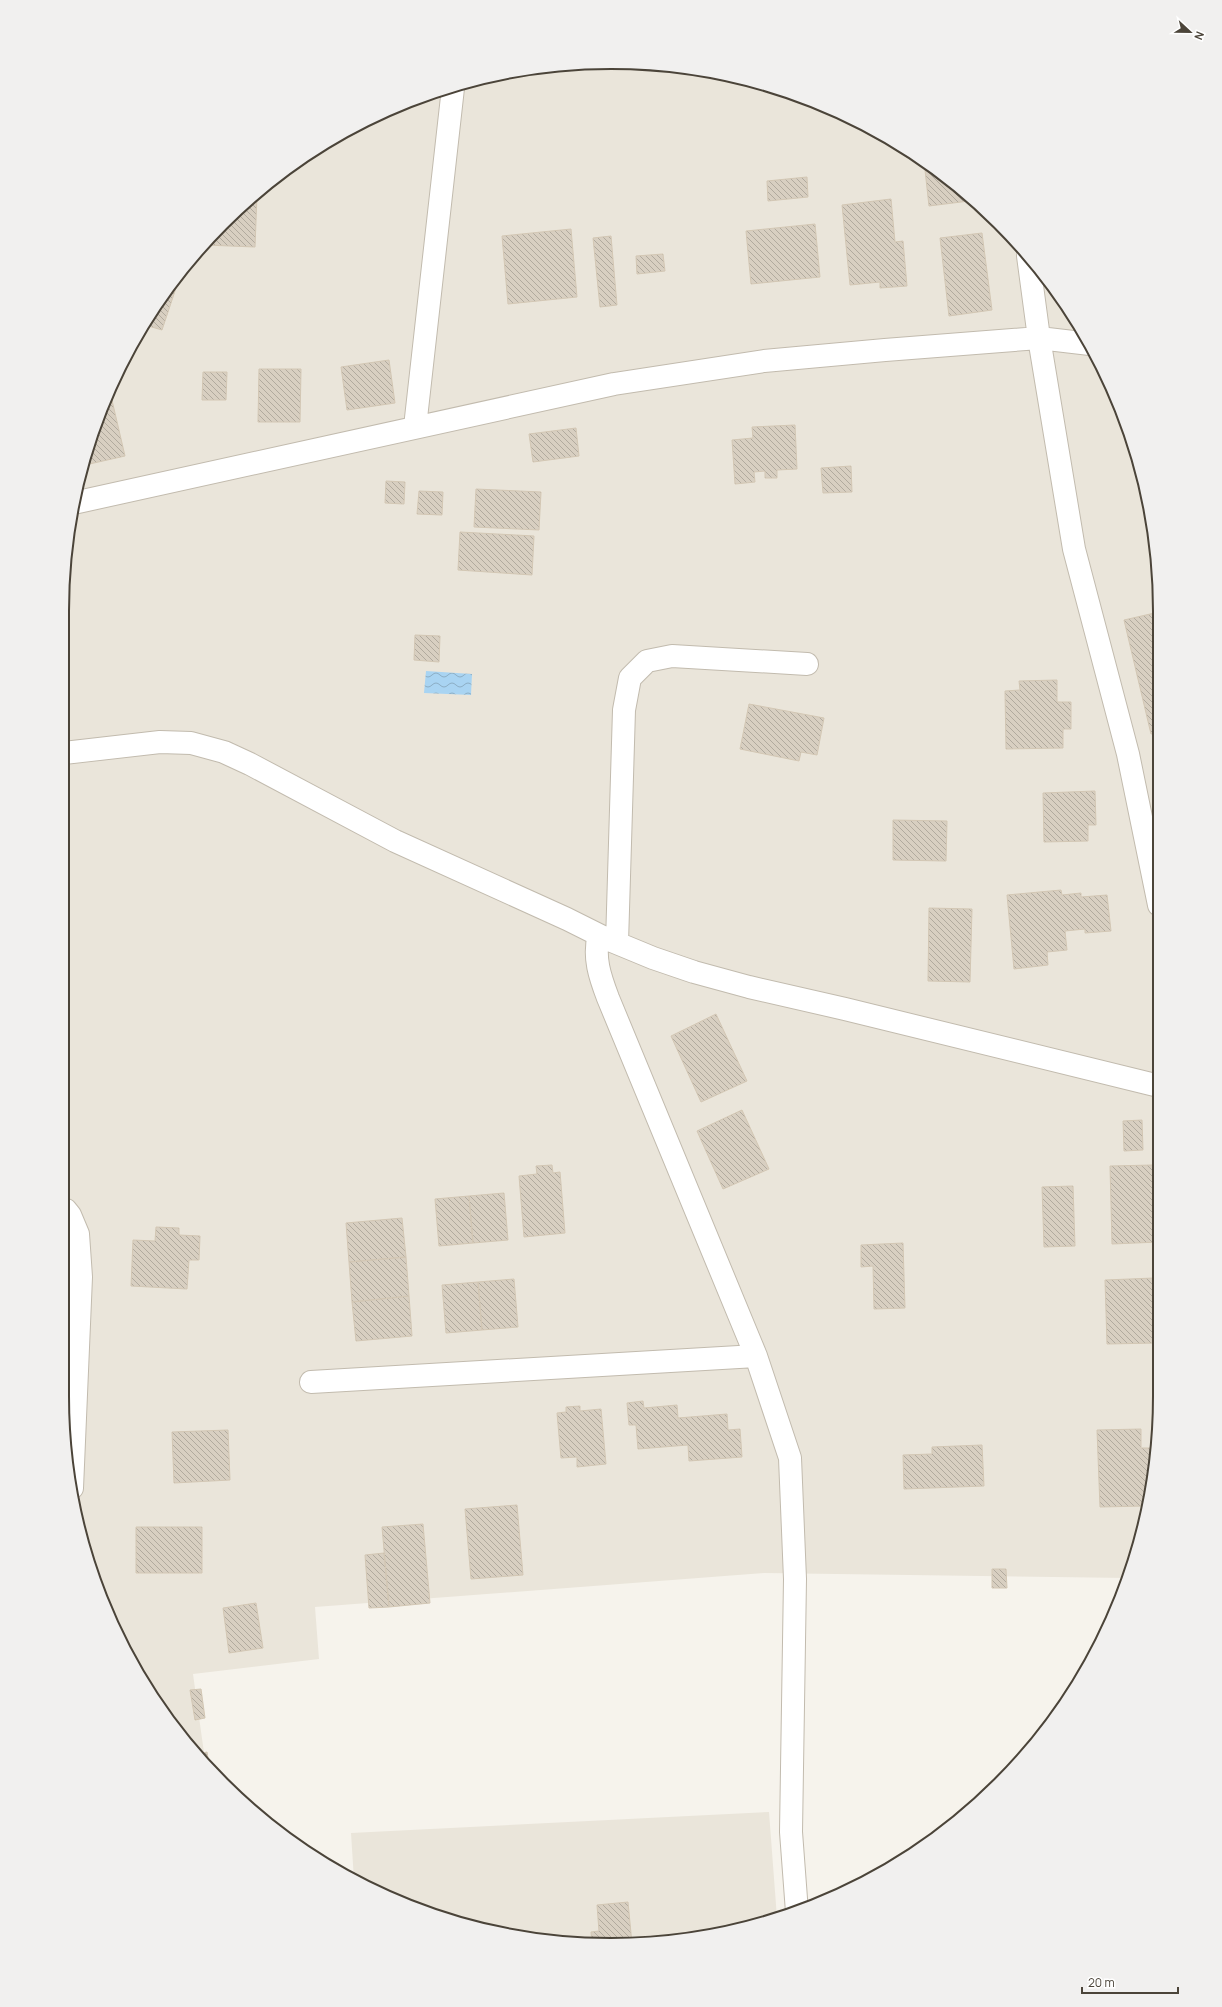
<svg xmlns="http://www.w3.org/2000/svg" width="1222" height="2007" viewBox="0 0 1222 2007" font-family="Manrope,sans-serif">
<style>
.residential{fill:#eae5da}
.water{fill:url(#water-waves)}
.building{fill:url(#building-back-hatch);stroke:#d3c7b4}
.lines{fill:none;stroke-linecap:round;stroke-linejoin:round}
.street-casing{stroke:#c2bbae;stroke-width:24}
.street{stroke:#fff;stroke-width:22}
.rim{fill:none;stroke:#4b4439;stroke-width:2}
</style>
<defs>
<pattern id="water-waves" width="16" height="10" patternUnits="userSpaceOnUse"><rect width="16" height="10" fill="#a9d4f2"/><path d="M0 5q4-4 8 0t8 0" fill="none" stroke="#8caec5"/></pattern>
<pattern id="building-back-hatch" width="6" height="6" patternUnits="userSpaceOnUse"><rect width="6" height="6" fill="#d8cfc1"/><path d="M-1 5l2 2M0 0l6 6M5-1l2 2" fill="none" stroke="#b1aa9e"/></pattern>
</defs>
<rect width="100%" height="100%" fill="#f6f3ec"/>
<path class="residential" d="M611 62 718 73 821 104 916 155 1024 249 1087 337 1141 469 1159 575V1432L1131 1573 1128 1578 764 1573 315 1607 319 1659 193 1674 205 1760 175 1730 119 1639 91 1572 67 1468 63 575 91 434 155 306 223 223 306 154 401 104 504 73Z
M769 1812 777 1918 683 1940 611 1945 504 1934 435 1916 368 1888 354 1880 351 1833Z"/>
<path class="water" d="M426 671 472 674 471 695 424 693Z"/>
<path class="building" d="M756 84 773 89H756Z
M924 161 969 201 929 206Z
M807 177 808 197 768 201 767 181Z
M257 195 255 247 205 245 223 223Z
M891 199 895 242 903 241 907 286 880 288V282L850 285 842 205Z
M815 224 820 277 751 284 746 231Z
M571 229 577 297 508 304 502 236Z
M982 233 992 310 949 316 940 238Z
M611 236 617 305 600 307 593 238Z
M663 254 665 271 637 274 636 256Z
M177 278 179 279 162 330 145 325 155 306Z
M389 360 395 403 347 410 341 367Z
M259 369H301L300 422H258Z
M203 372H227L226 400H202Z
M111 396 125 456 85 465 91 434Z
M795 425 797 469 777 470V478H765V471L754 472 755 482 735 484 732 440 753 438 752 427Z
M576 428 579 456 533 462 529 434Z
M851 466 852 492 823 493 821 468Z
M386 481 405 482 404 504 385 503Z
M476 489 541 492 539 530 474 527Z
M419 491 443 492 442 515 417 514Z
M460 532 534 536 532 575 458 570Z
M1159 612V732L1151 734 1124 620Z
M415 635 440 636 439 662 414 660Z
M1057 680V702H1071V729H1063V748L1006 749 1005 691 1020 690 1019 681Z
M749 704 824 718 817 755 801 752 799 761 740 749Z
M1095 791 1096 825H1088V841L1044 842 1043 793Z
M893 820 947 821 946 861 893 860Z
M1061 890 1062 895 1081 893V897L1107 895 1111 931 1085 933V929L1065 931 1067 950 1047 952 1048 965 1014 969 1007 895Z
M929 908 972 909 970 982 928 981Z
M716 1014 747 1081 701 1102 671 1036Z
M742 1110 769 1169 723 1189 697 1131Z
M1142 1120 1143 1150 1124 1151 1123 1121Z
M552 1165 553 1173 560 1172 565 1233 524 1237 519 1176 537 1174 536 1166Z
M1153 1165 1154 1191 1157 1190 1159 1242 1112 1244 1110 1166Z
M1073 1186 1075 1246 1044 1247 1042 1187Z
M504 1193 508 1240 473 1243 469 1196Z
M469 1196 473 1243 439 1246 435 1199Z
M402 1218 406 1257 349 1262 346 1223Z
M156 1227 179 1228V1235L200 1236 199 1260H189L187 1289 131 1286 133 1240 155 1241Z
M903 1243 905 1308 874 1309 873 1266 861 1267V1245Z
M406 1257 409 1296 352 1302 349 1262Z
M1154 1278 1156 1343 1107 1344 1105 1280Z
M514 1279 518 1327 482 1330 478 1282Z
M478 1282 482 1330 446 1333 442 1285Z
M409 1296 412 1336 356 1341 352 1302Z
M643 1401 644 1408 677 1405 678 1418 727 1414 728 1430 740 1429 742 1457 689 1461 688 1445 638 1449 636 1425H629L627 1403Z
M580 1406V1411L601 1409 606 1464 577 1467V1457L561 1458 557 1413 566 1412V1407Z
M1141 1429V1448H1153V1460L1144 1506 1100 1507 1097 1430Z
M228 1430 230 1480 174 1483 172 1432Z
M982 1445 984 1486 904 1489 903 1455 932 1454V1447Z
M517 1505 523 1575 471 1579 465 1509Z
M423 1524 430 1603 389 1607 382 1527Z
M136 1527H202V1573H136Z
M384 1553 389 1607 369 1608 365 1555Z
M992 1569H1006L1007 1588H992Z
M256 1603 263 1648 229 1653 223 1608Z
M201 1689 205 1718 195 1720 190 1690Z
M207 1752 209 1764 199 1754Z
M628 1902 632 1944 611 1945 592 1943 591 1932 599 1931 597 1905Z"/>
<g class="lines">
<g class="street-casing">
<path id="street" d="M1028 256 1039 338 1074 549 1128 754 1159 905
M415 427 453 88
M78 502 614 384 764 361 885 350 1039 338 1090 344
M64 753 160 742 191 743 224 752 250 764 395 841 567 919 607 939 653 958 694 972 749 987 845 1009 1159 1086
M599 935C593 957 600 977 608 998L756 1356 790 1458 795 1579 791 1832 797 1912
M617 943 624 710 630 678 647 661 672 656 807 664
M66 1210 70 1215 78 1234 81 1277 72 1488
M311 1382 756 1356"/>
</g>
<use href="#street" class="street"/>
</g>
<path d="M0 0H1222V2007H0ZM611 69H611A542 542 0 0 1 1153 611V1396A542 542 0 0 1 611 1938H611A542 542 0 0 1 69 1396V611A542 542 0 0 1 611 69Z" fill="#f1f0ef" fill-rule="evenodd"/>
<path class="rim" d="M611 69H611A542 542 0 0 1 1153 611V1396A542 542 0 0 1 611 1938H611A542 542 0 0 1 69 1396V611A542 542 0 0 1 611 69Z"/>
<g transform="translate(1190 32) rotate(112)" stroke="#ffffff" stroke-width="3" paint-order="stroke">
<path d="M0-3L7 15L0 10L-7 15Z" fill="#4b4439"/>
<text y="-6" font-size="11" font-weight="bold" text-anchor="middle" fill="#4b4439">N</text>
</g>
<path d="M1082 1987v6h96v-6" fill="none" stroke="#4b4439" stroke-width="2"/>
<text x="1088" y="1987" font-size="12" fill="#4b4439" stroke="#ffffff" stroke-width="3" paint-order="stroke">20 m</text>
</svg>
